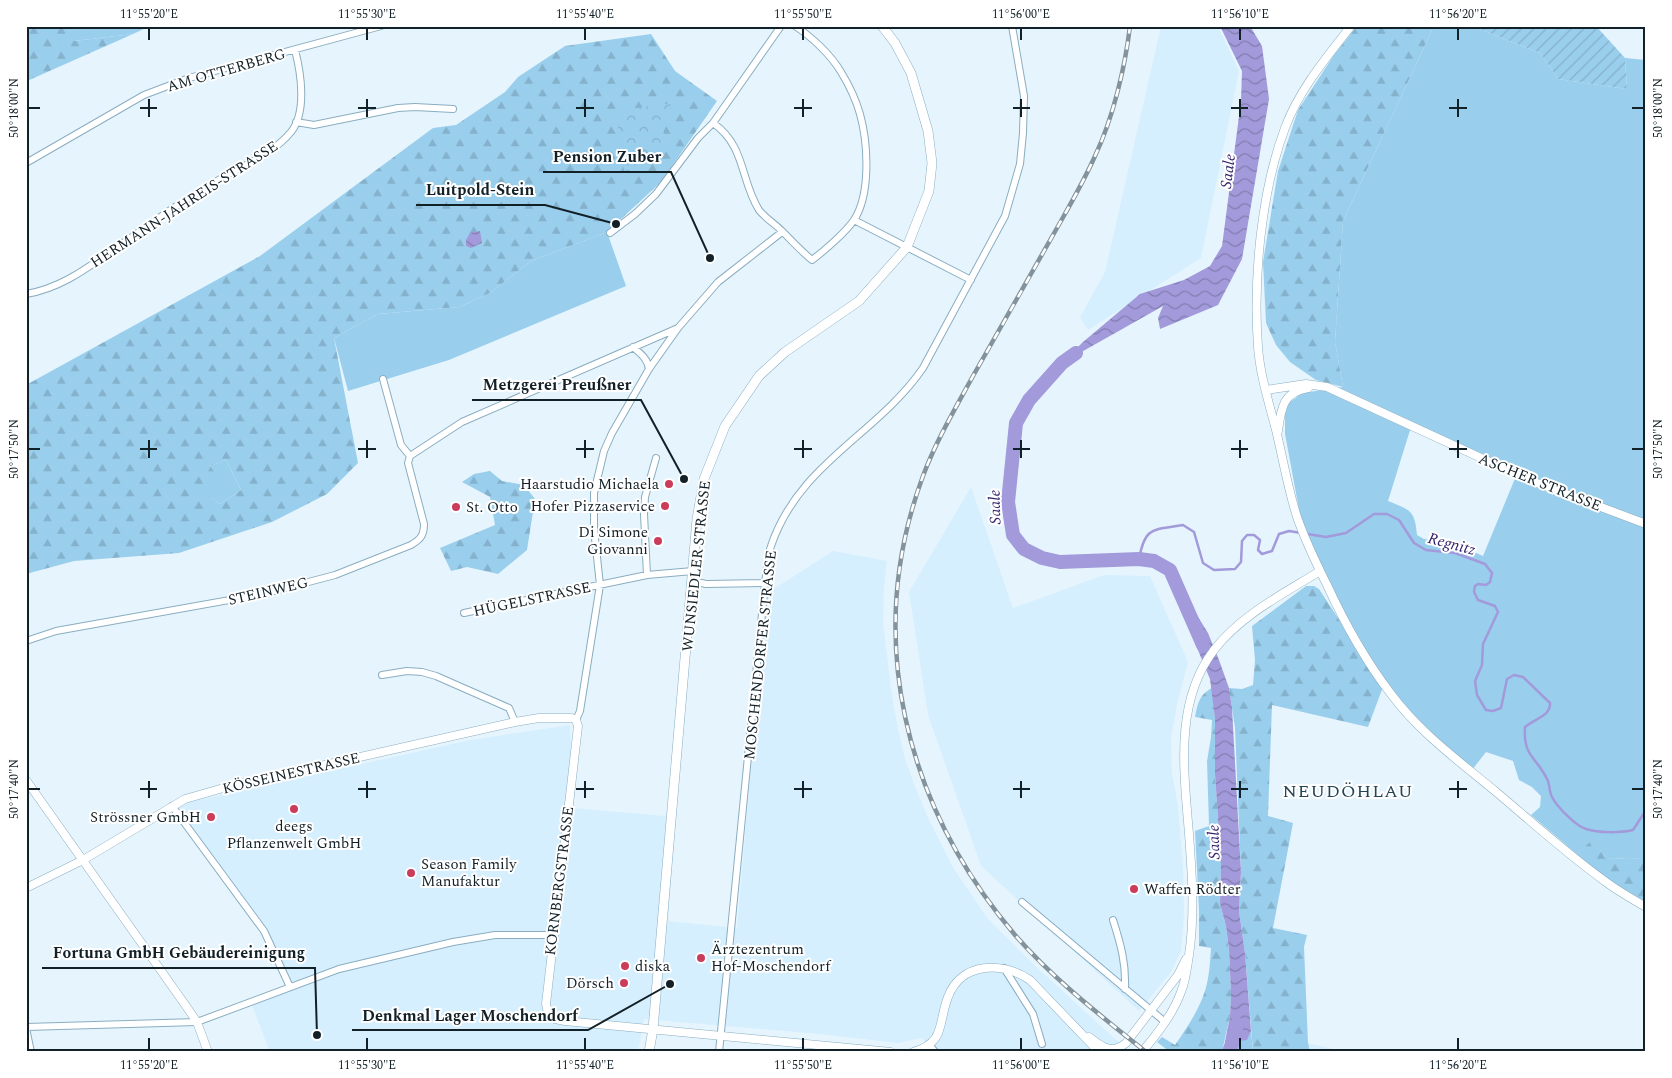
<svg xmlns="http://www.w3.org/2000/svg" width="1672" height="1078" viewBox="0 0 1672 1078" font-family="Spectral,serif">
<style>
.built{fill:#d5efff}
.grass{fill:#9aceed;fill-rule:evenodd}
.forest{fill:url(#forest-firs);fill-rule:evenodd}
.park{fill:url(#park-crowns)}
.garden{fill:url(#garden-furrows)}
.water{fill:url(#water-waves)}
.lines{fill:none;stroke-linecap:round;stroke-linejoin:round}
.stream{stroke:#a29ada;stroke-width:2.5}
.river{stroke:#a29ada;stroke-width:14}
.minor-casing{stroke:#8aadc1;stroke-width:8}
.tertiary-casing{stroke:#8aadc1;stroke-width:9}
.secondary-casing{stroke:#8aadc1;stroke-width:10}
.minor{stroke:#fff;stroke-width:6}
.tertiary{stroke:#fff;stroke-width:8}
.secondary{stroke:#fff;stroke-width:9}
.rail-casing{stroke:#84939b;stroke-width:4.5}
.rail{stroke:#fff;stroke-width:2.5;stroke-dasharray:8;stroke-linecap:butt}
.ticks{fill:none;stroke:#122027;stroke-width:2}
.poi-dot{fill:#cb3c5b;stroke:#fff;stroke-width:2}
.labels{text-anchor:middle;stroke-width:4;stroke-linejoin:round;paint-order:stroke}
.street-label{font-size:15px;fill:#122027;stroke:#fff}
.poi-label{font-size:15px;fill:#122027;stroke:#fff;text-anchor:end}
.water-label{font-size:16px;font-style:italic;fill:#34216b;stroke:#fff}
.quarter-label{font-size:18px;letter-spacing:1px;fill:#254556;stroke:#fff}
.leader{fill:none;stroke:#122027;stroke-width:2}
.callout-dot{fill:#122027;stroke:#fff;stroke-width:2}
.callout-label{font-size:16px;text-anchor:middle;font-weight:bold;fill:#122027;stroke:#fff;stroke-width:4;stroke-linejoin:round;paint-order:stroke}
.neatline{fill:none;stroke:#122027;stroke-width:2}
.ticks-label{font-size:12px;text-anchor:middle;fill:#122027}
</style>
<defs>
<pattern id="forest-firs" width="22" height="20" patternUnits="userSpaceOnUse" patternTransform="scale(1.25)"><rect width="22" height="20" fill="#9aceed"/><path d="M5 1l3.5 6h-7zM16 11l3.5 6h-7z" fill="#84b1cb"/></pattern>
<pattern id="park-crowns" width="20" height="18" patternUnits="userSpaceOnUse" patternTransform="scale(1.25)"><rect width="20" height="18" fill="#9aceed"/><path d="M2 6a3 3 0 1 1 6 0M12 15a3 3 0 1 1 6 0" fill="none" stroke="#84b1cb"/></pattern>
<pattern id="garden-furrows" width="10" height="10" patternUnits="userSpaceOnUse" patternTransform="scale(1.25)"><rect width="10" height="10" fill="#9aceed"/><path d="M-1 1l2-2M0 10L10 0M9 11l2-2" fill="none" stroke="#84b1cb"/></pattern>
<pattern id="water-waves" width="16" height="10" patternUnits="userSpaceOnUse" patternTransform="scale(1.25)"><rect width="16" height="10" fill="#a29ada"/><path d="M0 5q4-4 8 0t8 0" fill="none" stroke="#837db1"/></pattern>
</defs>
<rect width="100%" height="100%" fill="#e6f5fd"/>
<path class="built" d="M1161 26H1218L1239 71 1201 258 1088 330 1080 317 1105 272Z
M971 487 1013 608 1104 575 1150 576 1188 662 1177 705 1171 738 1172 773 1178 806 1183 867 1184 914 1181 951 1171 972 1139 1011 981 866 928 715 909 592Z
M833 551 887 561 884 588 883 622 891 689 896 719 904 755 914 784 929 820 954 869 988 919 1031 962 1114 1038 1132 1052H939L921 1038 898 1043 820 1034 644 1019 638 1052H270L251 1003 290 988 258 919 176 805 470 740 570 725 573 808 676 817 668 921 737 928 766 594Z
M1308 1043 1346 1052H1310Z"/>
<path class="grass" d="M74 26H147L148 27 133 34 74 41Z
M1434 26H1472L1540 53 1558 79 1627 89 1625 58 1646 60V859L1605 858 1593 840 1577 854 1531 815 1540 807 1541 796 1532 787 1519 780 1513 761 1486 752 1472 770 1410 716 1359 650 1319 562 1301 520 1285 434V406L1302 393 1343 387 1335 342 1343 221ZM1411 427 1516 476 1483 556 1454 543 1424 539 1417 535C1415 509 1409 510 1388 501Z
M607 232 626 286 449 360 348 391 334 338 378 314 459 307 490 293 531 261Z
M226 460 241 490 220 504 199 489 210 466Z
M1251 1031 1253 1052H1234L1241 1040 1247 1039Z"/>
<path class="forest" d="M26 26H74V41L133 34 27 81Z
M1357 26H1434L1343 221 1335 342 1343 387 1316 380 1290 362 1276 345 1266 323 1263 262 1278 171 1298 110 1334 55Z
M651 34 675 71 717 101 661 182 607 232 531 261 490 293 459 307 378 314 334 338 358 463 327 494 272 522 179 553 74 561 26 574V385L260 256 433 128 456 125 505 92 518 77 565 46ZM226 460 241 490 220 504 200 489 205 479 217 476 210 466Z
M490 471 502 481 524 485 535 499 527 550 498 574 467 567 451 571 440 548 495 525 490 497 462 482 474 474Z
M1306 586H1314L1319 589 1383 687 1368 727 1272 705 1268 816 1293 823 1273 928 1307 935 1304 947 1308 1043 1310 1052H1253L1245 953 1239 911 1241 872 1235 728 1229 688 1242 689 1253 685 1255 660 1252 626Z
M1212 688 1215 719V774L1221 864 1220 904 1226 926 1229 949 1231 995 1230 1016 1222 1052H1170L1157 1042 1162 1037 1175 1045C1186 1029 1197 1013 1204 994 1209 980 1210 964 1211 948L1199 946V910L1195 831 1209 826 1207 761 1211 737 1212 720 1195 717C1198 703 1199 695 1212 688Z
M1593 839 1605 858 1646 859V903L1608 881 1577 854Z"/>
<path class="park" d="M671 103 656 163 624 171 616 111Z"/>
<path class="garden" d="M1472 26H1596L1625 58 1627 89 1558 79 1540 53Z"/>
<path class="water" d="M1220 26H1250L1262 46 1269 99 1242 259 1218 305 1160 329 1158 318 1163 306 1062 363 1083 342 1140 294 1184 280 1210 266 1222 246 1241 101 1242 71Z
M480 231 482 243 471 248 466 246V240L470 233Z
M1195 612 1208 633 1219 660 1229 688 1232 708 1241 872 1239 911 1245 953 1251 1031 1247 1040 1225 1042 1230 1016 1231 995 1229 949 1226 926 1220 904 1221 864 1215 774V719L1210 679 1195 643Z"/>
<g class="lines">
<path class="stream" d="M1139 559C1145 526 1153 530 1183 525L1194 532 1203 563 1214 570 1235 569 1241 562 1242 541 1247 535H1254L1260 540 1258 550 1262 554 1272 551 1279 534 1289 531 1326 537 1346 533 1374 514H1387L1399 520 1414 543 1426 550 1455 553 1485 564 1492 573 1490 582 1486 585 1478 584 1475 586 1474 592 1478 600 1495 606 1498 612 1483 644 1482 665 1475 681 1477 695 1486 710 1493 711 1501 708 1507 679 1514 675 1523 677 1550 703C1551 716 1534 719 1525 727 1523 757 1536 756 1547 779 1550 784 1549 792 1552 797 1557 807 1576 826 1586 829 1599 833 1620 833 1633 830L1646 810"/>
<path class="river" d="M1076 353 1062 363 1029 400 1016 423 1008 502 1013 535 1024 549 1042 558 1060 562 1139 559 1154 561 1170 570 1203 645
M1229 1052 1233 1041 1237 1024"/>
<g class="minor-casing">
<path id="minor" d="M296 122 314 125 398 108 415 107 453 109
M713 123C746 146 740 180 759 210 765 218 775 224 782 231 792 241 801 251 812 260 824 251 846 232 854 220 871 194 868 143 860 114 856 100 849 85 841 72 831 55 812 37 795 26
M26 163 144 95 189 78 381 26
M854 220 971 280
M610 233 635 214 656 194 698 138 713 123 781 26
M26 294C57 289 82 272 107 254 135 236 161 215 189 198 204 189 219 179 235 171 255 160 276 150 291 132 307 112 301 73 295 50
M633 347C640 353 648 359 649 369
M383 379 401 445 410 456
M647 575 644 514 645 497 656 458
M692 581 706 584 765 583
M464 613 647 575 693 571
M26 641 56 631 263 594 335 575 411 545C421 539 424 535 424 524L408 463 410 456 462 422 678 328
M382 675 407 671 422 672 436 676 509 708 515 722
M576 720 580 711 600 585 594 529V493L604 451 612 433 649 369 678 328 718 282 782 232
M172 806 264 931 290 987
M1022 902 1165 1022
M1113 920C1121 945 1126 963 1125 989
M1004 968 1033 1014 1042 1044
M26 1027 197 1022 339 969 453 942 495 935H553
M26 1028 31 1052
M929 1044 935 1052
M719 1052 765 583C767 571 767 557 771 546 799 463 877 435 923 368L1005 216 1020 164 1023 133 1024 96 1012 26"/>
</g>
<g class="tertiary-casing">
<path id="tertiary" d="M1351 26C1326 58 1299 90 1285 128 1261 192 1253 279 1258 347 1260 375 1269 403 1276 430 1283 459 1288 489 1297 517 1305 540 1316 563 1327 585 1345 624 1365 660 1391 694 1420 733 1459 761 1495 791 1532 822 1567 854 1606 882 1618 891 1632 899 1646 907
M1266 390 1306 384 1327 387 1529 480 1646 524
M1278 431C1281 408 1283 392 1308 388
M26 780 186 1006 197 1022 208 1052
M26 888 83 860 185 799 227 787 515 722 539 718H572L576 720 578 726 546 1004 548 1013 555 1019 565 1021 891 1052
M1089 1037C1102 1047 1111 1055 1126 1043L1178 975 1186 959
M913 1052C946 1043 938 1022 948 997 961 962 1002 961 1030 980L1099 1052
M1142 1052C1157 1034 1173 1014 1181 992 1186 980 1187 967 1189 955 1195 915 1192 874 1189 834 1184 772 1174 702 1214 650 1241 615 1283 594 1320 571"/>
</g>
<g class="secondary-casing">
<path id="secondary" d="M649 1052 653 1029 697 519 704 479 725 426 759 376 785 352 859 301 907 247 929 191 932 163 928 131 911 73 895 43 882 26"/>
</g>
<use href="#minor" class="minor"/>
<use href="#tertiary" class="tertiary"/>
<use href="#secondary" class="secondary"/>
<g class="rail-casing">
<path id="rail" d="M1130 26C1125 68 1113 118 1095 156 1084 181 1070 205 1057 228 1029 278 1001 327 973 376 955 409 936 441 923 476 863 638 905 805 1015 935 1053 979 1101 1016 1146 1052"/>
</g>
<use href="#rail" class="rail"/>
</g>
<path class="ticks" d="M149 28V40M367 28V40M585 28V40M803 28V40M1021 28V40M1240 28V40M1458 28V40M149 99V117M367 99V117M585 99V117M803 99V117M1021 99V117M1240 99V117M1458 99V117M28 108H40M140 108H157M358 108H376M576 108H594M794 108H812M1013 108H1030M1231 108H1248M1449 108H1467M1632 108H1644M149 440V458M367 440V458M585 440V458M803 440V458M1021 440V458M1240 440V458M1458 440V458M28 449H40M140 449H157M358 449H376M576 449H594M794 449H812M1013 449H1030M1231 449H1248M1449 449H1467M1632 449H1644M149 781V798M367 781V798M585 781V798M803 781V798M1021 781V798M1240 781V798M1458 781V798M28 789H40M140 789H157M358 789H376M576 789H594M794 789H812M1013 789H1030M1231 789H1248M1449 789H1467M1632 789H1644M149 1038V1050M367 1038V1050M585 1038V1050M803 1038V1050M1021 1038V1050M1240 1038V1050M1458 1038V1050"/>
<g class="poi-dot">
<circle cx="669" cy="484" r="5"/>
<circle cx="665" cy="506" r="5"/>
<circle cx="456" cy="507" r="5"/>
<circle cx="658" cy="541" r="5"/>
<circle cx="294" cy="809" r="5"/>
<circle cx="211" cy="817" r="5"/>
<circle cx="411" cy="873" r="5"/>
<circle cx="1134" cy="889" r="5"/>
<circle cx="701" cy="958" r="5"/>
<circle cx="625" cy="966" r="5"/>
<circle cx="624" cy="983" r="5"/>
</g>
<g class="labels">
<g class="street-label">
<text transform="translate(226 70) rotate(-16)" y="5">AM OTTERBERG</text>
<text transform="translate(184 204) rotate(-33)" y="5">HERMANN-JAHREIS-STRASSE</text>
<text transform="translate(1540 482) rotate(22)" y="5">ASCHER STRASSE</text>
<text transform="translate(696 566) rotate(-84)" y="5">WUNSIEDLER STRASSE</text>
<text transform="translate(268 591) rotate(-13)" y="5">STEINWEG</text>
<text transform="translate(532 599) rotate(-12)" y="5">HÜGELSTRASSE</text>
<text transform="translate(760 655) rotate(-84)" y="5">MOSCHENDORFER STRASSE</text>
<text transform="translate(291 773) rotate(-13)" y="5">KÖSSEINESTRASSE</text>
<text transform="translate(559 881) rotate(-83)" y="5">KORNBERGSTRASSE</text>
</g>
<g class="poi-label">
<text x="659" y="489">Haarstudio Michaela</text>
<text x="655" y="511">Hofer Pizzaservice</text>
<text x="466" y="512" text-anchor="start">St. Otto</text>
<text x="648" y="537">Di Simone<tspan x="648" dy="17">Giovanni</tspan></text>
<text x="201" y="822">Strössner GmbH</text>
<text x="294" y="831" text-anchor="middle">deegs<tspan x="294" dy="17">Pflanzenwelt GmbH</tspan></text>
<text x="421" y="869" text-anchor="start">Season Family<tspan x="421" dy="17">Manufaktur</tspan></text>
<text x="1144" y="894" text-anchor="start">Waffen Rödter</text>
<text x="711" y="954" text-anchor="start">Ärztezentrum<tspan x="711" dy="17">Hof-Moschendorf</tspan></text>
<text x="635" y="971" text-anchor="start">diska</text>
<text x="614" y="988">Dörsch</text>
</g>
<g class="water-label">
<text transform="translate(1227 171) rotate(-83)" y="6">Saale</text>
<text transform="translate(994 507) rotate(-92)" y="6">Saale</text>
<text transform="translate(1452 543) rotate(15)" y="6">Regnitz</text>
<text transform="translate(1213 842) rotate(-92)" y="6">Saale</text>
</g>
<g class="quarter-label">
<text x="1348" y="797">NEUDÖHLAU</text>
</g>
</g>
<path class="leader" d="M710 258L671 172H543M616 224L545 205H416M684 479L641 400H472M317 1035L315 968H42M670 984L588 1030H352"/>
<g class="callout-dot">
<circle cx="710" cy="258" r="5"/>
<circle cx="616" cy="224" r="5"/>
<circle cx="684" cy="479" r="5"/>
<circle cx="317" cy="1035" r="5"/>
<circle cx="670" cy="984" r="5"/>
</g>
<g class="callout-label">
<text x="607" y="162">Pension Zuber</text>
<text x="480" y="195">Luitpold-Stein</text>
<text x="557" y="390">Metzgerei Preußner</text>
<text x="179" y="958">Fortuna GmbH Gebäudereinigung</text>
<text x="470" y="1021">Denkmal Lager Moschendorf</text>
</g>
<rect width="1672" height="1078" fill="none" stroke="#ffffff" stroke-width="55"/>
<rect x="28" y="28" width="1616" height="1022" class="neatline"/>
<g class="ticks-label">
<text x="149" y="18">11°55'20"E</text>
<text x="367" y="18">11°55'30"E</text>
<text x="585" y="18">11°55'40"E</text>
<text x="803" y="18">11°55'50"E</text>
<text x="1021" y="18">11°56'00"E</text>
<text x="1240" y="18">11°56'10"E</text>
<text x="1458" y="18">11°56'20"E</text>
<text transform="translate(14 108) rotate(-90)" y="4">50°18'00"N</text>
<text transform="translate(1658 108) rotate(-90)" y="4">50°18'00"N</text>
<text transform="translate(14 449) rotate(-90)" y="4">50°17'50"N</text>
<text transform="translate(1658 449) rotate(-90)" y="4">50°17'50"N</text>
<text transform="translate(14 789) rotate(-90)" y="4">50°17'40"N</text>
<text transform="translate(1658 789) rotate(-90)" y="4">50°17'40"N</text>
<text x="149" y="1069">11°55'20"E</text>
<text x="367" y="1069">11°55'30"E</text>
<text x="585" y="1069">11°55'40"E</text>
<text x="803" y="1069">11°55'50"E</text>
<text x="1021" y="1069">11°56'00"E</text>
<text x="1240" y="1069">11°56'10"E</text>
<text x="1458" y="1069">11°56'20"E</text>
</g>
</svg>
